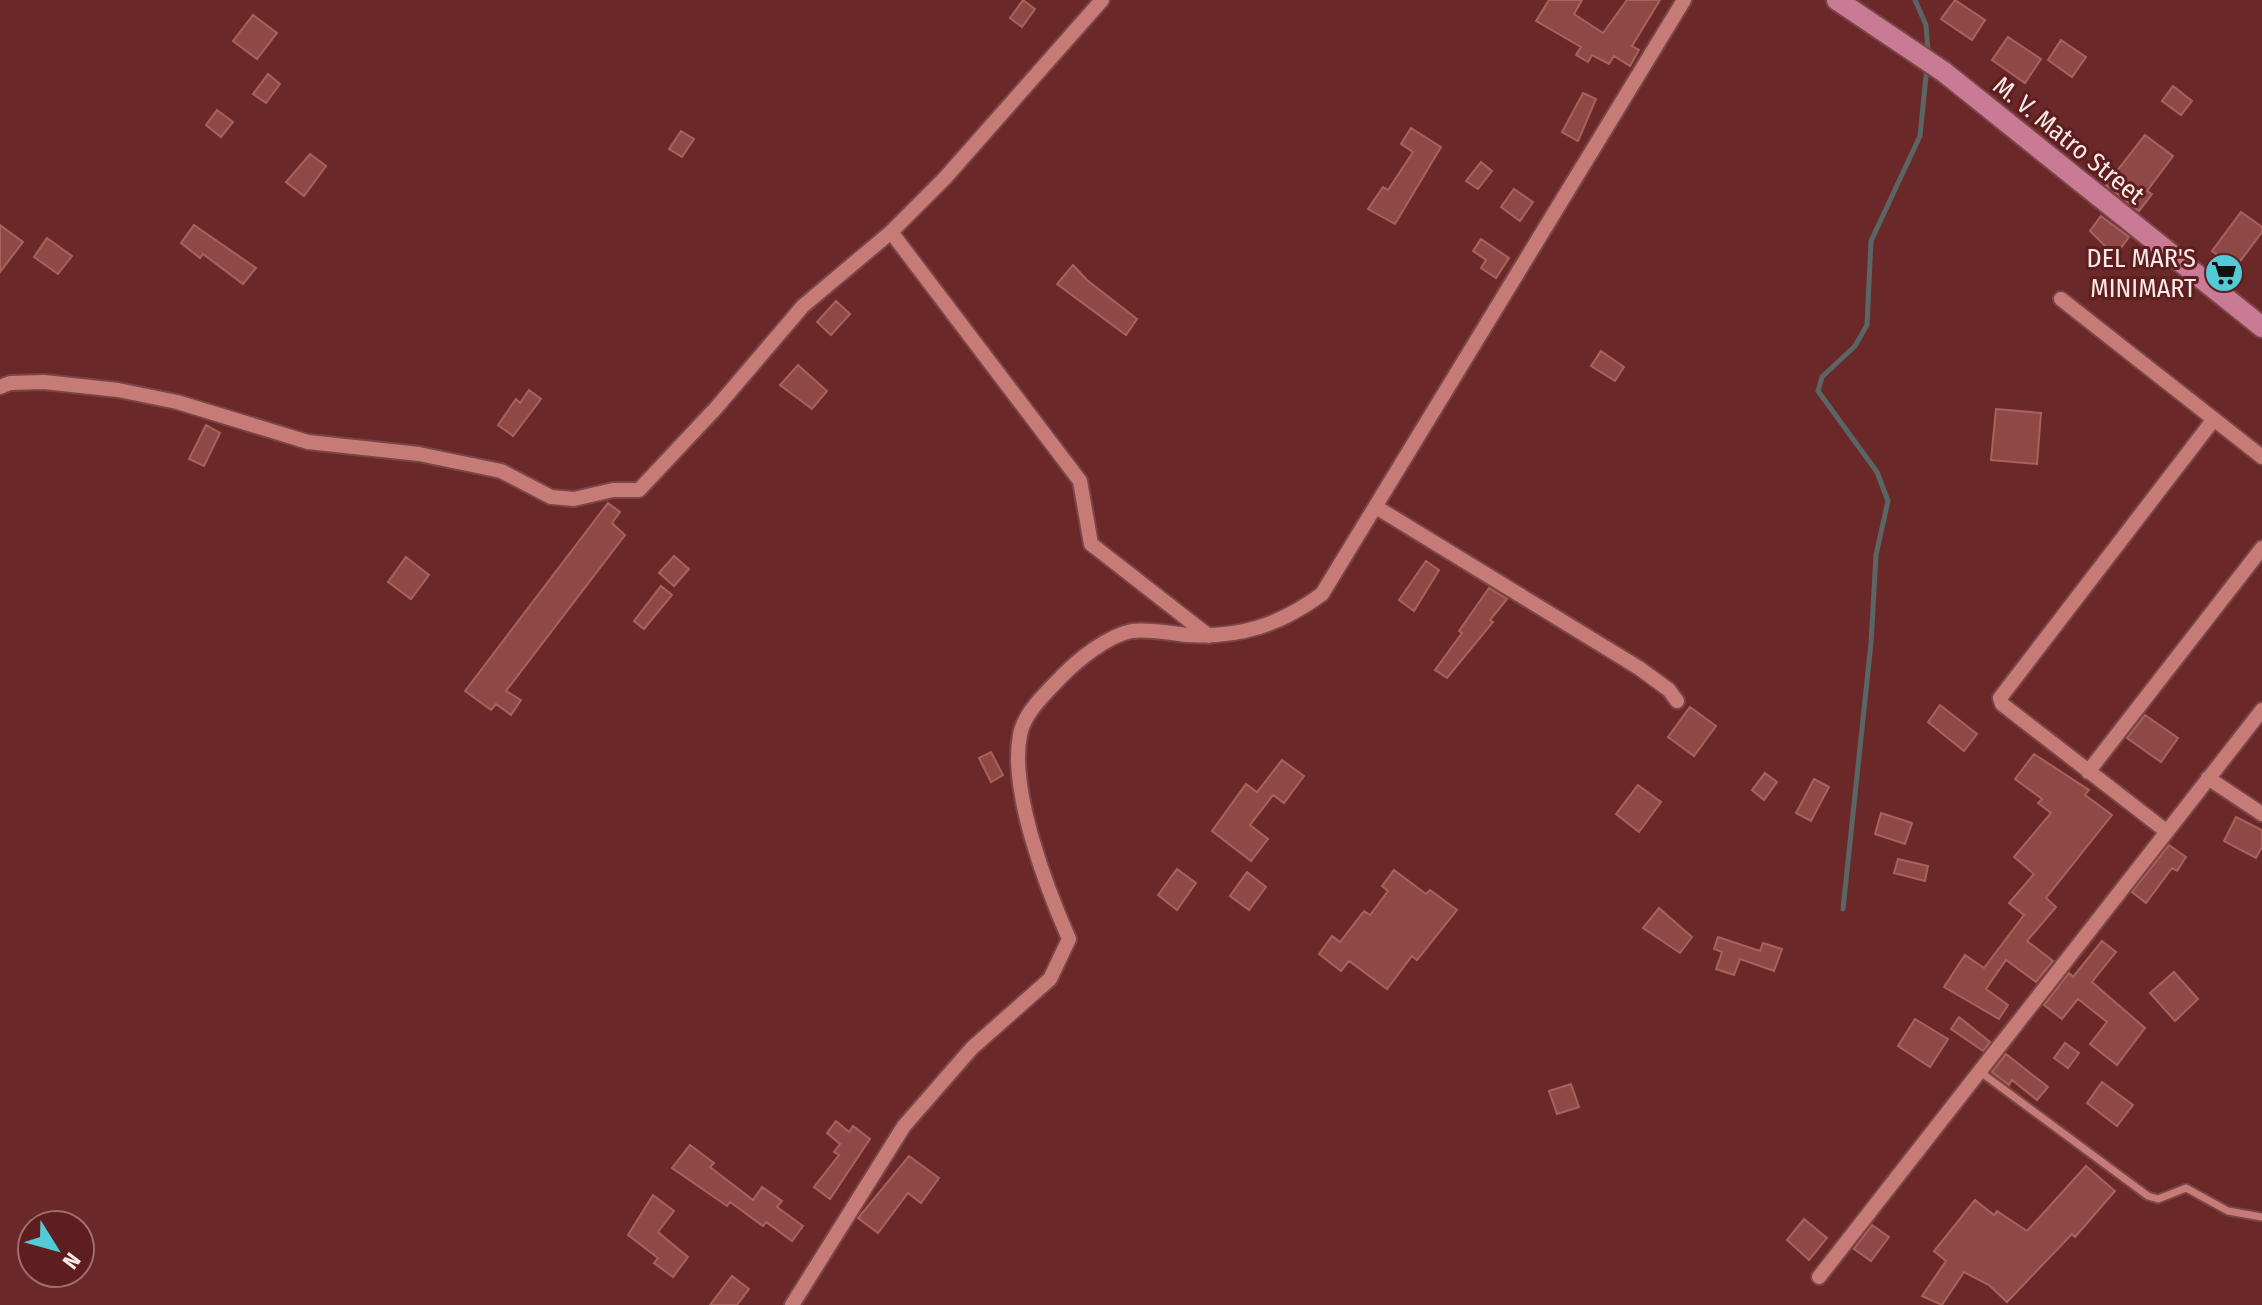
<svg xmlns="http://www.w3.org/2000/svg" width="2262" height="1305" viewBox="0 0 2262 1305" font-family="'Fira Sans Condensed',sans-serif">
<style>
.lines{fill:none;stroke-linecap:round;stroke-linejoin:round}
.stream{stroke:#5b6566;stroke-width:5}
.building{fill:#8e4946;stroke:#a9615e;stroke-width:2}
.lane-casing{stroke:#7a4547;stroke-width:11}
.street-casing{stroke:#7a4547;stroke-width:18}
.secondary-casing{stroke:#7a4547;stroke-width:24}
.lane{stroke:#c67b77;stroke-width:7}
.street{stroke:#c67b77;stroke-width:14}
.secondary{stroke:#c97a94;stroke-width:20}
.labels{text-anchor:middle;stroke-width:6;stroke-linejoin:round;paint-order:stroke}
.street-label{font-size:26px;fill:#fbeae8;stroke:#5e1d1e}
.poi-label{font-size:26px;fill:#fbeae8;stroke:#5e1d1e;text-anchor:end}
</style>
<rect width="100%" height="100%" fill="#6a2928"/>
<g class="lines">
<path class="stream" d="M1915 0 1926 25 1928 52
M1843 909 1871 643 1876 555 1888 501 1877 472 1818 391 1822 377 1855 346 1867 325 1871 241 1920 136 1927 66"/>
</g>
<path class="building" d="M1023 0 1035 9 1022 27 1010 18Z
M1549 0H1582L1574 14 1603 33 1627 0H1660L1632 46 1639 50 1630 66 1614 56 1609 64 1592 55 1588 62 1576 55 1581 47 1536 21Z
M1955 0 1985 20 1972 40 1941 19Z
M253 15 277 33 257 59 233 41Z
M2008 37 2041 59 2025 83 1992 60Z
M2061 40 2086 57 2072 77 2048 60Z
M268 74 280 84 266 103 253 94Z
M2173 86 2192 101 2181 115 2162 101Z
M1583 93 1596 99 1578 141 1562 132Z
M217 110 233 122 221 137 206 125Z
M1411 128 1441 147 1395 224 1368 209 1383 187 1388 190 1413 152 1401 144Z
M681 131 694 139 682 157 669 149Z
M2145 135 2173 156 2147 191 2152 194 2139 211 2106 185Z
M310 154 326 166 304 196 286 182Z
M1481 162 1492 171 1478 189 1466 181Z
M1514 189 1533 202 1520 221 1501 207Z
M2241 212 2262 227V232L2235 268 2212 251Z
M2101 216 2129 237 2115 256 2090 231Z
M0 225 23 242 0 272Z
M194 225 256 268 243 284 203 254 200 258 181 243Z
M47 238 72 256 58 274 34 257Z
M1481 239 1509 258 1496 278 1481 268 1486 260 1473 251Z
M1073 265 1087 280 1137 319 1126 335 1057 284Z
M836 301 850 314 831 335 817 322Z
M1601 351 1624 367 1615 381 1591 366Z
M798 365 827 391 812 409 780 385Z
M529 390 541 399 513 436 498 425 516 399 520 403Z
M1996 409 2041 413 2037 464 1991 460Z
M206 425 220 433 204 466 189 459Z
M608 503 620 512 612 523 625 535 506 691 521 700 511 715 496 704 491 710 465 691Z
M674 556 689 569 674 586 659 573Z
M406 557 429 575 411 599 388 582Z
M1426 561 1439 570 1414 611 1399 600Z
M661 586 672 595 644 629 634 621Z
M1489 588 1507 599 1490 620 1493 622 1447 678 1435 670 1462 633 1459 631Z
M1940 705 1977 734 1964 751 1928 722Z
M1690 707 1716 726 1694 756 1668 737Z
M2145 715 2178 738 2161 762 2127 738Z
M991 752 1003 775 991 782 979 758Z
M2034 754 2089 790 2085 795 2112 815 2046 898 2056 907 2027 941 2053 961 2036 982 2006 960 1986 989 2008 1005 1999 1019 1944 987 1965 955 1984 968 2024 915 2009 903 2034 874 2014 857 2051 813 2038 803 2042 799 2015 779Z
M1282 760 1304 776 1284 803 1273 795 1250 825 1268 839 1251 861 1212 831 1246 784 1257 792Z
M1765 773 1777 782 1764 800 1752 790Z
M1814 779 1829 787 1811 821 1796 813Z
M1638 785 1661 802 1639 832 1616 814Z
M1881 813 1912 823 1905 844 1875 834Z
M2236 817 2262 830V847L2256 858 2224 841Z
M2169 845 2186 857 2177 871 2172 868 2146 903 2132 892Z
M1898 859 1928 866 1925 881 1894 873Z
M1177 869 1196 883 1177 910 1158 895Z
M1394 870 1426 894 1430 890 1457 910 1417 960 1412 956 1387 989 1349 961 1341 971 1319 954 1332 936 1340 942 1364 911 1370 915 1388 891 1382 886Z
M1247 872 1266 887 1249 910 1230 896Z
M1659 908 1692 937 1680 953 1643 928Z
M1718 937 1760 951 1763 943 1782 949 1774 971 1740 959 1734 975 1716 969 1722 952 1714 949Z
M2102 941 2116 952 2092 982 2145 1028 2117 1065 2090 1044 2107 1022 2078 999 2062 1019 2044 1005 2069 973 2073 977Z
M2174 972 2198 999 2175 1021 2150 993Z
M1959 1017 1990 1042 1983 1051 1951 1029Z
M1915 1019 1948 1039 1930 1067 1898 1046Z
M2065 1043 2079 1053 2068 1068 2054 1058Z
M2006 1054 2048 1087 2037 1100 2012 1080 2009 1085 1992 1072Z
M2102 1082 2133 1105 2117 1126 2087 1103Z
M1571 1084 1579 1107 1557 1114 1549 1091Z
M836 1121 849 1132 853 1126 870 1139 830 1199 814 1187 839 1155 834 1152 840 1144 827 1133Z
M690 1145 714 1163 710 1167 753 1200 762 1187 782 1201 777 1207 803 1226 792 1241 766 1222 763 1226 730 1202 727 1206 672 1168Z
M909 1156 939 1178 921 1203 908 1193 878 1233 858 1218Z
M2086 1166 2115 1191 2075 1237 2072 1234 2007 1302 1989 1285 1964 1272 1942 1305 1922 1296 1946 1261 1934 1251 1975 1200 1994 1215 1997 1211 2027 1231Z
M653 1195 674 1211 658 1232 688 1257 673 1277 654 1263 658 1258 628 1235Z
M1804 1219 1827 1238 1809 1260 1787 1240Z
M1872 1225 1889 1237 1871 1261 1854 1249Z
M732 1276 749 1289 737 1305H710Z"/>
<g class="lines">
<g class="lane-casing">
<path id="lane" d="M1979 1071 2148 1196 2158 1199 2186 1188 2228 1211 2262 1217"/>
</g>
<g class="street-casing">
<path id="street" d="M891 232 1080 481 1091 544 1209 636
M2061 299 2262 457
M0 387 10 383 44 382 118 390 177 402 308 442 419 454 501 471 551 497 574 499 613 490H639L716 408 803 306 891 232 945 178 1102 0
M1376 507 1639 668 1669 690 1677 701
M2088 772 2262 548
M2208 778 2262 814
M2166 831 2002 704 2000 698 2214 419
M1819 1277 2262 710
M792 1305 904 1126 972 1048 1050 979 1069 939C1047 889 1009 790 1020 735 1024 712 1047 692 1062 676 1079 659 1107 636 1132 631 1149 629 1170 633 1187 635 1240 638 1280 625 1322 594L1684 0"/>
</g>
<g class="secondary-casing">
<path id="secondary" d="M1837 0 1944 72 2262 327"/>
</g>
<use href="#lane" class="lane"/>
<use href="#street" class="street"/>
<use href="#secondary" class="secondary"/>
</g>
<defs>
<g id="supermarket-disc" transform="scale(2)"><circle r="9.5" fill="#52cbd7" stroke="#5e1d1e"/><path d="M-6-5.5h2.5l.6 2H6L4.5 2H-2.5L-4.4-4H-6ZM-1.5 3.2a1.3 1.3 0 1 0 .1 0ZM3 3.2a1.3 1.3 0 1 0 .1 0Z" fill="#111"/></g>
</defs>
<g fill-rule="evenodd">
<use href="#supermarket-disc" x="2224" y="273"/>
</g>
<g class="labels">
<g class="street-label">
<text transform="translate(2069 140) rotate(39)" y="9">M. V. Matro Street</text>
</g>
<g class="poi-label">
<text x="2196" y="267">DEL MAR'S<tspan x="2196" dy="30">MINIMART</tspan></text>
</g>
</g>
<g transform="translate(56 1249) rotate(127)"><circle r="38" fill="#5e1d1e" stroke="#9d6f6f" stroke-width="2"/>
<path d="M0-6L14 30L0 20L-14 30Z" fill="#52cbd7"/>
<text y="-12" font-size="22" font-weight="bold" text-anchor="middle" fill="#fbeae8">N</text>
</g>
</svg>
